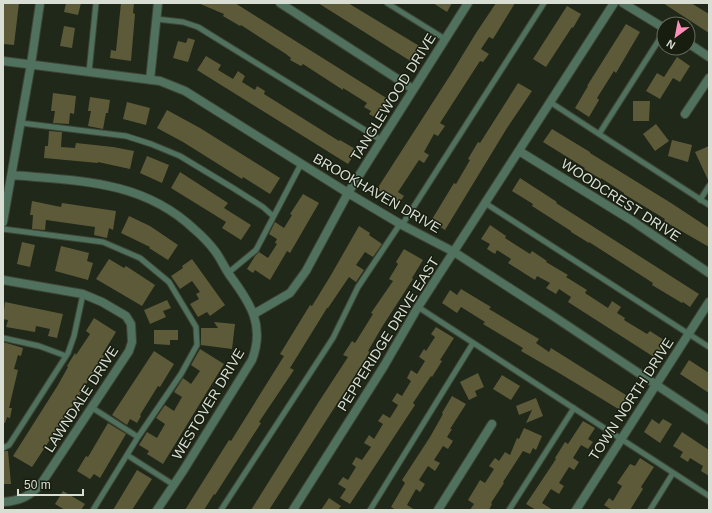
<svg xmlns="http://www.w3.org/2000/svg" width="712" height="513" viewBox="0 0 712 513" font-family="Helvetica,sans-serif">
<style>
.building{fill:#5d5a39}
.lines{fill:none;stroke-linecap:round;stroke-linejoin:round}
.lane-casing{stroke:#3e4537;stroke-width:7}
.street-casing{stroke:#3e4537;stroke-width:10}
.lane{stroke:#50715d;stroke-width:5}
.street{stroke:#50715d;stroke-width:8}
.labels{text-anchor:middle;stroke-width:3;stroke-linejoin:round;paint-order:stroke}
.street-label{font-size:14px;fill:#d9ded5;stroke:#171e10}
</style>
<rect width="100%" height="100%" fill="#202819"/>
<path class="building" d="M3 3H19L14 45 3 44Z
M66 3H81L78 15 64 12Z
M121 3H134L133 13 135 14 131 61 110 58 111 50 116 51Z
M198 3H235L388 99 376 118 369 114 371 111 364 107 367 103 343 88V90L303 64 301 66 290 60 291 58 286 54 241 25 240 26 223 16 224 14Z
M318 3H348L421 47 412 62Z
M433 3H452L447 12Z
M496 3H515L493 39 489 37 481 49 489 54 483 62 480 61 440 123 445 126 438 136 434 134 424 152 429 155 424 163 419 160 398 192 404 196 399 203 377 189 451 74 476 33Z
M663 3H691L709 14V33Z
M567 6 581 14 573 28 572 27 546 67 533 59Z
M626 24 640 32 616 73 614 71 597 98 599 100 589 117 575 108 588 86H587Z
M64 26 75 28 72 48 60 46Z
M188 38 195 40 188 62 173 58 178 41 186 43Z
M206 56 221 65 218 70 233 79 238 71 245 76 242 82 255 90 257 86 265 91 264 94 339 141 340 140 357 150 348 164 197 70Z
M677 57 690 66 680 82 673 78 660 99 646 91 657 73 664 77Z
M518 83 532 91 507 128 445 230 431 221 454 183 456 184 470 160 468 159 478 142 480 143Z
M53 93 76 96 74 114 70 113 69 124 53 123 55 111H51Z
M90 97 110 100 108 113H106L103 129 88 126 91 111H88Z
M633 101H650L649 121H633Z
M127 102 150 108 146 125 123 119Z
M167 110 200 128 280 178 270 194 243 177 242 179 183 142 157 128Z
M656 124 669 141 655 151 643 134Z
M552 129 590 152V153L671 203 709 228V247L664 221 665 219 624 194V193L601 178V179L584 169 585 168 543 142Z
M49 131 62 132 61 147 75 148 76 143 113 147 134 151 130 169 98 162V163L44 158 45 146H48Z
M672 140 692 145 688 162 668 156Z
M709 146V182L695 152Z
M147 156 169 165 162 183 140 173Z
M180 172 228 203 224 208 251 225 241 240 222 228 226 222 171 188Z
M520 178 557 202 556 203 699 294 690 307 683 302 682 303 652 285 653 283 589 242V243L571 232V231L532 206 533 204 512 191Z
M303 194 319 203 290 253 287 251 270 280 255 270 253 273 247 269 255 256 259 252 268 258 277 244 275 243 277 239 269 234 275 222 284 228 292 215 290 214Z
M32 201 61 207 62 203 116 211 113 230 109 228 107 238 94 235 95 227 46 220 45 230 32 229 33 215H30Z
M129 216 150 226 178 245 168 260 149 248 150 247 121 233Z
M490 225 506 236 505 238 530 254 532 251 547 261 546 262 568 275 566 277 587 290 585 293 608 308 612 301 621 307 617 313 625 318 624 320 647 334 650 331 667 342 657 359 568 302 571 297 559 289 556 294 546 288 550 283 537 276 535 280 527 275 508 263 511 259 497 250 495 254 487 249 490 244 481 239Z
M359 226 370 233 369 235 382 244 373 257 365 252 356 265 364 270 356 282 349 277 328 308H327L290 368 294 370 259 422 261 423 215 495 214 494 204 510H185L229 440 231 441 284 356 280 354 310 305 312 306 331 275Z
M22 242 35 245 30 267 17 264Z
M61 246 89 253 87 261 93 263 88 280 55 271Z
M404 249 423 260 412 278 413 279 382 327 368 351 370 352 269 510H251L318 403 348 357 343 355 352 341 355 343 373 314 371 313 393 281 389 279 398 264 396 262Z
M109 259 124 268 126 266 155 285 142 306 96 279Z
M192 259 225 305 210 316 207 312 198 317 190 304 199 299 196 294 200 292 192 281 180 289 171 276 183 268 182 266Z
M461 289 491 307 489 309 539 339 536 343 549 352 551 348 629 397 620 410 559 373 521 351 523 348 483 324 485 322 461 307 457 313 442 303 450 290 457 295Z
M167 300 171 308 163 311 166 317 150 324 144 310Z
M5 302 63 314 57 338 48 336 50 329 36 326 35 332 6 327 8 320 3 319Z
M94 318 116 332 102 355 104 356 99 364H98L79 396 32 467 13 456 58 385 68 367 67 366 75 353 76 355 90 334 86 331Z
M214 322 235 324 232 349 201 345V328H218Z
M436 327 454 338 440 360 442 361 432 377 431 376 413 403 415 405 350 504 340 498 346 489 338 484 343 477 348 480 356 467 352 464 356 457 362 460 371 447 364 443 369 435 374 439 383 424 378 421 383 414 390 418 398 405 392 401 397 393 402 396 411 381 407 378 411 370 417 374 425 361 419 357 424 349 426 351 435 337 431 334Z
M154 330H178V340H170V345L154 344Z
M3 342 23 348 21 356 18 355 14 369 18 370 9 408H12L10 418 7 417 5 423H3Z
M200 349 224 364 163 464 147 454 149 451 139 445 147 432 157 438 165 424 156 418 165 405 174 411 182 397 174 392 183 378 191 384 200 371 191 365Z
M154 351 174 364 160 387 158 386 140 415 141 416 137 423 130 419 127 425 112 415Z
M689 360 709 373V393L680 374Z
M478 373 484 387 475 391 477 396 469 400 460 382Z
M502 375 520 386 511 400 493 389Z
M452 396 466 404 450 429H452L447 437 453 441 448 449 443 446 434 460 440 463 435 471 428 466 419 480 425 484 420 492 416 489 407 505 415 510H396L391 507 405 483 402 480 430 437 443 414 442 413Z
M536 398 543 416 526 423 532 410 519 415 516 406Z
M652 419 659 424 663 419 672 424 660 443 644 432Z
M583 421 595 428 588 439 593 442 588 449 581 445 573 458 579 462 574 470 569 467 559 483 564 486 559 494 551 489 542 503 553 510H536L526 504 556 459 555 458 565 442 568 444Z
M108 423 126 434 100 478 94 474 90 479 77 471 86 456 88 457Z
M524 428 542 436 536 450 533 448 530 454 523 451 503 482 504 483 491 503 492 504 489 510H470L474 504 468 500 480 480 485 483 494 469 489 466 495 458 499 461 505 452 510 455 517 438 519 439Z
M682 432 709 450V476L701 471 703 466 690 458 688 462 680 457 683 452 673 446Z
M5 451H8L11 484H3V452Z
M640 458 654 467 641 487 643 489 630 510H612L604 505 609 498 613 501 622 486 617 483 630 464 635 466Z
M137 470 152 479 132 510H113Z
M63 491 85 504 81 510H65L55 504Z
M329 498 341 506 338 510H321Z"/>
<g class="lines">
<g class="lane-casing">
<path id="lane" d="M387 3 445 39
M156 19 183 22 198 27 381 140
M89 72 96 3
M550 102 599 134 664 32
M21 123 126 136 151 144 180 156 233 188 263 207 273 216
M599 134 709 205
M700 200 709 186
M485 203 709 347
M402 225 544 3
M3 229 103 242 140 258 169 282 196 327 197 345 181 374 138 437 93 510
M228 273 256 250 301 164
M418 307 709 496
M3 338 39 346 66 356
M91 407 138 437
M3 448 9 445 68 353 74 336 83 294
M127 455 174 485
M221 510 333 338 358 287 400 224
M370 510 473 343
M509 510 574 408
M650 510 673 473"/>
</g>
<g class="street-casing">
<path id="street" d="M280 3 413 89
M623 3 664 28
M688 43 709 57
M3 61 160 81 185 91 348 193 402 225 454 252 550 314 709 420
M150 80 158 3
M685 114 709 78
M519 151 631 220 709 273
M12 175C78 181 142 180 194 229 201 235 209 243 215 251 221 259 225 269 231 277 251 304 265 326 252 360L183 471 157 510
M3 222 31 64 40 3
M3 280 83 294 102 302 126 316 131 324 132 342 129 351 41 484C30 496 20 501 3 502
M254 314 290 293 306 271 348 193 468 3
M293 510 384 366 418 307 614 3
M438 510 492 424
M576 510 709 302"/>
</g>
<use href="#lane" class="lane"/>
<use href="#street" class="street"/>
</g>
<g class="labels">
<g class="street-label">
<text transform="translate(393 97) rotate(-58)" y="5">TANGLEWOOD DRIVE</text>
<text transform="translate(377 193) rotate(30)" y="5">BROOKHAVEN DRIVE</text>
<text transform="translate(621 200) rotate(33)" y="5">WOODCREST DRIVE</text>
<text transform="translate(388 334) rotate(-58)" y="5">PEPPERIDGE DRIVE EAST</text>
<text transform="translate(81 399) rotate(-57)" y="5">LAWNDALE DRIVE</text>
<text transform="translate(631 399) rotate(-57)" y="5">TOWN NORTH DRIVE</text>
<text transform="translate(208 404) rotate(-59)" y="5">WESTOVER DRIVE</text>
</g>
</g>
<rect width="712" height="513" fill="none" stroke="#d9ded5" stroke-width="8"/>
<g transform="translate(676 36) rotate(212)"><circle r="19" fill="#171e10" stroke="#656b5f"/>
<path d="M0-3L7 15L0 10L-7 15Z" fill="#ff8ebb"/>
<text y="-6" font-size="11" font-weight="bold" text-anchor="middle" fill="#d9ded5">N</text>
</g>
<path d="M18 489v6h65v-6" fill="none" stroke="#d9ded5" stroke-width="2"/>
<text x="24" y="489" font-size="12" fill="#d9ded5" stroke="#171e10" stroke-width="3" paint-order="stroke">50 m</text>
</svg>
